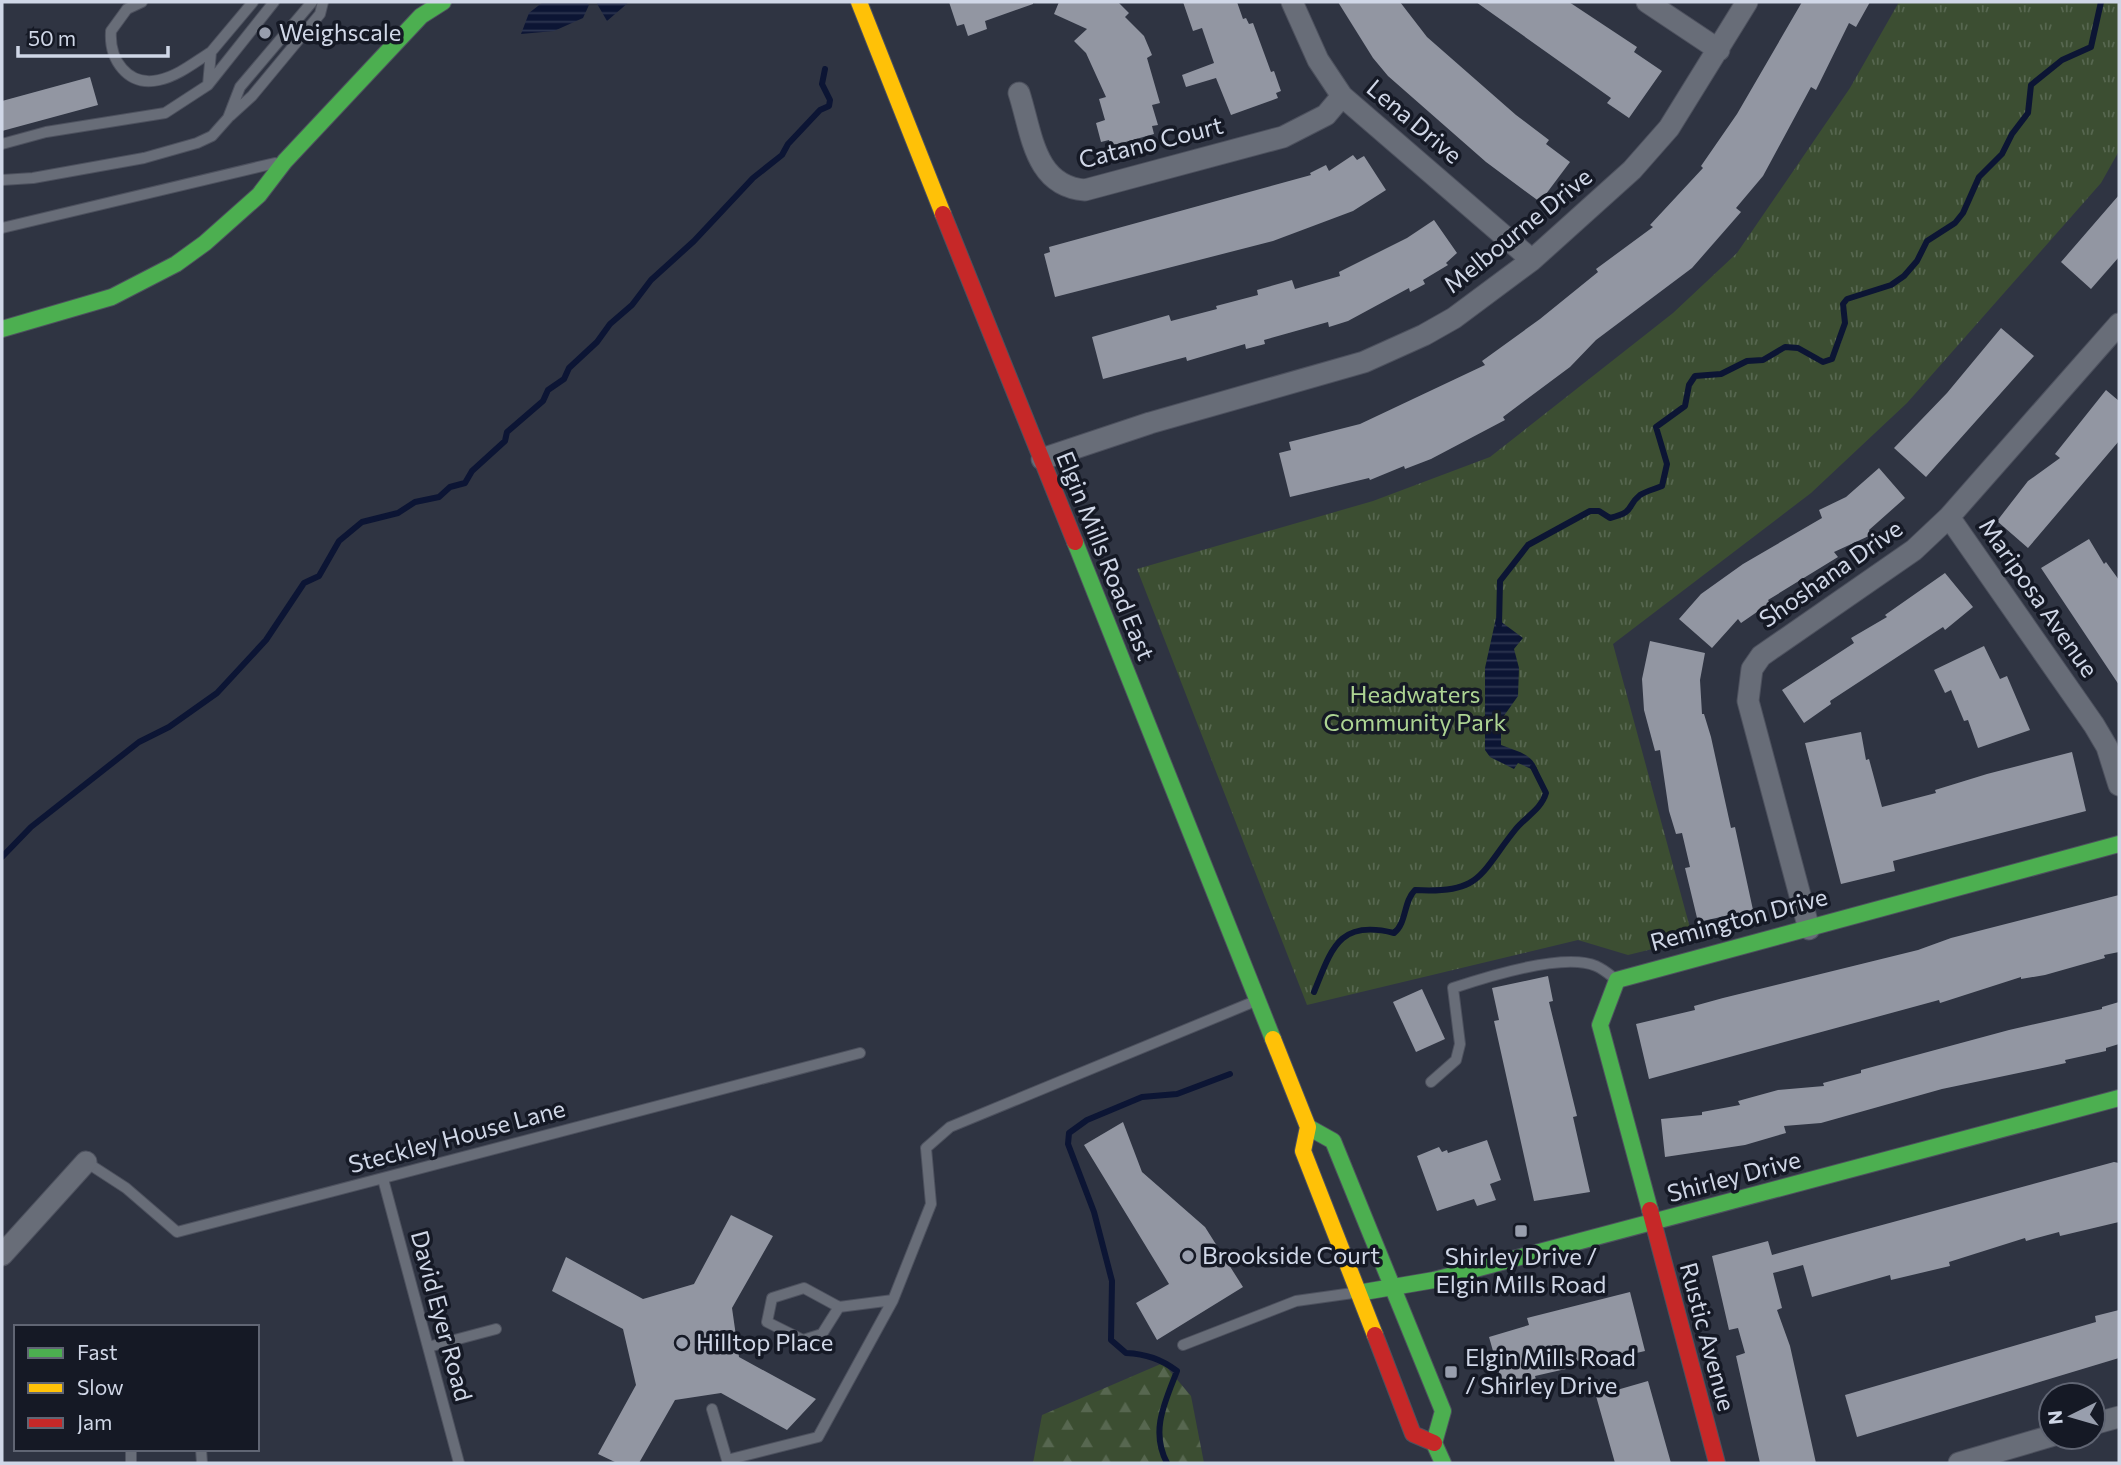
<svg xmlns="http://www.w3.org/2000/svg" width="2121" height="1465" viewBox="0 0 2121 1465" font-family="Commissioner,sans-serif">
<style>
.forest{fill:url(#forest-firs)}
.park{fill:url(#park-tufts)}
.water{fill:url(#water-rules)}
.lines{fill:none;stroke-linecap:round;stroke-linejoin:round}
.stream{stroke:#0c1534;stroke-width:6}
.building{fill:#9296a2}
.lane-casing{stroke:#4d515e;stroke-width:12}
.street-casing{stroke:#4d515e;stroke-width:23}
.fast-casing{stroke:#4d515e;stroke-width:18}
.slow-casing{stroke:#4d515e;stroke-width:18}
.jam-casing{stroke:#4d515e;stroke-width:18}
.lane{stroke:#686d78;stroke-width:10}
.street{stroke:#686d78;stroke-width:21}
.fast{stroke:#4caf50;stroke-width:16}
.slow{stroke:#ffc107;stroke-width:16}
.jam{stroke:#c62828;stroke-width:16}
.poi-dot{fill:#989ead;stroke:#151925;stroke-width:2.5}
.labels{text-anchor:middle;stroke-width:7;stroke-linejoin:round;paint-order:stroke}
.poi-label{font-size:24px;fill:#d0d7e7;stroke:#151925;text-anchor:start}
.street-label{font-size:24px;fill:#d0d7e7;stroke:#151925}
.park-label{font-size:24px;fill:#add493;stroke:#151925}
</style>
<defs>
<pattern id="forest-firs" width="22" height="20" patternUnits="userSpaceOnUse" patternTransform="scale(1.75)"><rect width="22" height="20" fill="#3c4e32"/><path d="M5 1l3.5 6h-7zM16 11l3.5 6h-7z" fill="#576750"/></pattern>
<pattern id="park-tufts" width="24" height="20" patternUnits="userSpaceOnUse" patternTransform="scale(1.75)"><rect width="24" height="20" fill="#3c4e32"/><path d="M3 7l-1-3M5 7V3M7 7l1-3M15 17l-1-3M17 17v-4M19 17l1-3" fill="none" stroke="#576750"/></pattern>
<pattern id="water-rules" width="6" height="5" patternUnits="userSpaceOnUse" patternTransform="scale(1.75)"><rect width="6" height="5" fill="#0c1534"/><path d="M0 2.5h6" fill="none" stroke="#2e3651"/></pattern>
</defs>
<rect width="100%" height="100%" fill="#2f3442"/>
<path class="forest" d="M1163 1363 1191 1396 1204 1463H1033L1042 1415Z"/>
<path class="park" d="M1899 2H2119V151L2101 183 1907 403 1811 493 1613 644 1693 939 1628 955 1578 940 1307 1005 1137 569 1373 501 1490 457 1673 313 1737 253 1850 88Z"/>
<path class="water" d="M543 2H586L589 5 583 18 554 31 521 34 529 13Z
M596 2H629L607 21Z
M1496 618 1523 638 1514 649 1519 668 1518 696 1501 720V745C1518 752 1533 753 1538 772L1518 763 1514 769 1490 757 1485 750V668Z"/>
<g class="lines">
<path class="stream" d="M1499 625 1500 581 1528 545 1590 511H1599L1610 518C1637 511 1625 507 1640 495 1646 491 1655 489 1662 486L1667 464 1656 427 1685 406 1689 385 1695 376 1721 374 1747 361 1763 360 1785 347 1798 348 1823 362 1832 359 1845 323 1843 304 1847 299 1891 285 1904 276 1917 261 1927 241 1955 223 1963 213 1979 177 2002 154 2012 134 2028 113 2031 85 2062 60 2091 47 2101 2
M2 857 31 827 139 742 169 727 217 693 266 640 304 583 319 576 339 541 362 522 398 513 415 502 439 497 450 487 465 483 472 471 505 441 507 432 543 401 548 390 564 379 569 368 597 342 610 324 632 305 651 280 694 241 753 178 782 155 788 144 820 110 829 106 830 100 822 84 825 69
M1314 992C1332 948 1339 919 1394 933 1407 923 1403 902 1415 890 1481 894 1479 875 1515 830 1525 817 1541 810 1546 793L1533 767
M1167 1463C1150 1431 1165 1402 1177 1371 1161 1359 1146 1354 1126 1353L1111 1340 1112 1281 1094 1212 1068 1144 1069 1133 1087 1120 1142 1097 1177 1094 1230 1074"/>
</g>
<path class="building" d="M949 2H1033V4L985 21 987 29 968 36 964 24 957 26Z
M1059 2H1118L1129 13 1125 17 1144 36 1152 55 1147 58 1160 103 1152 105 1158 125 1152 126 1154 134 1111 146 1109 140 1101 142 1096 123 1105 120 1099 99 1106 97 1086 53 1074 41 1087 29 1054 14Z
M1183 2H1237L1243 19 1246 18 1249 24 1253 23 1271 72 1274 71 1281 91 1276 93 1278 98 1231 115 1216 78 1186 87 1182 75 1214 63 1202 28 1193 31Z
M1338 2H1400L1427 37 1516 115 1549 140 1546 144 1570 162 1540 202 1486 162 1388 76 1373 58Z
M1476 2H1569L1637 47 1634 52 1662 71 1629 118 1607 103 1611 98Z
M1802 2H1870L1856 27 1849 23 1816 90 1811 87 1763 176 1736 208 1741 212 1692 268 1596 340 1570 367 1503 417 1505 420 1431 459 1405 469 1404 466 1370 480 1369 478 1290 497 1279 453 1291 450 1289 442 1360 424 1485 365 1482 361 1540 319 1598 272 1596 269 1653 227 1650 225 1703 168 1701 166 1737 114Z
M90 77 98 105 2 131V101Z
M1353 155 1357 160 1364 156 1386 190 1353 211 1273 241 1055 297 1044 254 1050 252 1049 247 1311 175 1310 173 1326 165 1329 171Z
M2119 195V257L2091 289 2061 262Z
M1434 220 1457 253 1446 263 1448 265 1423 280 1425 284 1410 292 1409 288 1348 321 1329 327 1328 322 1264 340 1265 344 1246 349 1245 344 1187 361 1186 357 1103 379 1092 337 1169 315 1171 321 1217 309 1216 306 1258 295 1257 290 1292 280 1295 289 1340 276 1339 272 1407 238Z
M2001 328 2034 356 1926 477 1894 448 1947 393Z
M2106 390 2119 401V441L2028 548 1997 521 2028 481 2060 458 2055 454Z
M1879 468 1905 498 1869 530 1871 535 1834 552 1838 557 1768 600 1770 603 1741 623 1738 619 1712 648 1679 619 1701 594 1743 564 1822 518 1819 510 1846 497Z
M2089 539 2104 564 2106 562 2119 580V685L2041 568Z
M1945 573 1973 607 1945 630 1943 627 1830 701 1831 704 1804 723 1782 690 1854 643 1851 638 1887 617 1885 615Z
M1650 641 1705 653 1700 680 1702 714H1704L1711 737 1731 828 1735 827 1753 910 1698 922 1685 868 1690 867 1682 833 1676 834 1669 811 1660 750 1655 751 1644 710 1642 679Z
M1984 646 2000 679 2007 676 2030 730 1978 748 1968 720 1964 721 1951 690 1945 693 1934 670Z
M1861 732 1866 760 1869 759 1882 807 1936 793 1935 790 1987 774 2072 752 2086 811 1893 861 1895 871 1841 884 1805 743Z
M2119 895V952L2104 955 2105 958 2045 975 2021 979V977L1940 1003 1939 1000 1649 1079 1636 1024 1695 1010 1694 1006 1723 998 1918 950 1951 938Z
M1548 976 1553 1001 1549 1002 1577 1116 1573 1117 1590 1192 1534 1201 1494 1021 1499 1020 1492 988Z
M1422 989 1445 1039 1416 1052 1393 1002Z
M2119 1002V1044L2106 1048V1051L2065 1060 2066 1063 1942 1089 1821 1123 1784 1126 1786 1133 1745 1145 1665 1157 1661 1119 1702 1115V1112L1740 1105 1738 1101 1778 1090 1824 1086 1823 1083 1861 1073V1070L2009 1030 2102 1009V1007Z
M1123 1122 1142 1172 1205 1227 1243 1287 1157 1340 1136 1303 1169 1284 1084 1145Z
M1487 1140 1501 1180 1490 1184 1496 1200 1477 1206 1474 1199 1437 1211 1417 1156 1439 1147 1442 1152 1447 1150 1448 1153Z
M2114 1162 2119 1163V1222L2060 1236 2059 1232 2026 1241 2025 1238 1949 1262 1950 1266 1891 1280 1890 1275 1812 1297 1803 1265 1773 1273 1782 1308 1777 1310 1790 1346 1816 1463H1760L1736 1356 1745 1353 1738 1328 1729 1330 1712 1256 1768 1241 1772 1255Z
M731 1215 773 1236 732 1308 739 1357 816 1399 787 1430 721 1393 675 1400 639 1463H617L598 1454 636 1385 623 1329 552 1291 566 1257 643 1299 694 1284Z
M1630 1292 1645 1351 1615 1358 1613 1352 1569 1363 1570 1368 1535 1376 1537 1383 1505 1393 1489 1337 1529 1325 1527 1318Z
M2119 1310V1358L1857 1437 1845 1395 2096 1322 2095 1316Z
M1648 1381 1671 1463H1615L1596 1396Z"/>
<g class="lines">
<g class="lane-casing">
<path id="lane" d="M142 2 127 9 111 31C109 59 127 87 159 80 178 76 195 62 211 52
M208 85 211 52 253 2
M230 116 252 96 320 14 323 2
M2 144 46 132 165 113 208 85 274 2
M2 180 33 178 144 158 197 143 212 136 228 118 240 87 312 2
M2 228 275 163
M1431 1082 1456 1060 1460 1044 1453 988C1486 977 1564 952 1596 966 1603 969 1609 974 1614 978
M86 1162 126 1188 177 1232 860 1053
M383 1179 459 1463
M839 1307 822 1334 803 1340 767 1322 772 1298 804 1288 839 1307 893 1300
M1183 1345 1296 1301 1353 1293
M428 1347 496 1329
M712 1409 727 1460 818 1437 893 1300 931 1204 926 1148 950 1127 1253 1002
M201 1449 202 1463
M131 1463V1449"/>
</g>
<g class="street-casing">
<path id="street" d="M1292 2 1318 60 1342 96 1532 260
M1647 2 1719 50
M1019 93C1032 133 1034 186 1085 190L1283 137 1326 115 1342 96
M1042 459 1150 423 1364 362 1424 335 1454 318 1532 260 1632 170 1669 128 1747 2
M1949 517 2094 725 2107 747 2119 785
M1809 929 1748 701 1752 669 1761 656 1914 550 1949 517 2119 324
M2 1255 86 1162
M2093 1424 2119 1417
M1959 1463 2051 1436"/>
</g>
<g class="fast-casing">
<path id="fast" d="M2 329 112 297 176 264 205 243 259 195 285 161 421 16 443 2
M1075 542 1273 1039
M1308 1127 1333 1141 1443 1411 1434 1443 1443 1463
M1650 1210 1600 1025 1617 980 2119 844
M1358 1293 1434 1280 2119 1098"/>
</g>
<g class="slow-casing">
<path id="slow" d="M859 2 943 214
M1273 1039 1308 1127 1303 1151 1375 1335"/>
</g>
<g class="jam-casing">
<path id="jam" d="M943 214 1075 542
M1650 1210 1717 1463
M1375 1335 1413 1434 1434 1443"/>
</g>
<use href="#lane" class="lane"/>
<use href="#street" class="street"/>
<use href="#fast" class="fast"/>
<use href="#slow" class="slow"/>
<use href="#jam" class="jam"/>
</g>
<g class="poi-dot">
<circle cx="265" cy="33" r="7"/>
<rect x="1514" y="1224" width="14" height="14" rx="3.5"/>
<circle cx="1188" cy="1256" r="7"/>
<circle cx="682" cy="1343" r="7"/>
<rect x="1444" y="1365" width="14" height="14" rx="3.5"/>
</g>
<g class="labels">
<g class="poi-label">
<text x="279" y="41">Weighscale</text>
<text x="1202" y="1264">Brookside Court</text>
<text x="1521" y="1265" text-anchor="middle">Shirley Drive /<tspan x="1521" dy="28">Elgin Mills Road</tspan></text>
<text x="696" y="1351">Hilltop Place</text>
<text x="1465" y="1366">Elgin Mills Road<tspan x="1465" dy="28">/ Shirley Drive</tspan></text>
</g>
<g class="street-label">
<text transform="translate(1414 122) rotate(40)" y="8">Lena Drive</text>
<text transform="translate(1151 143) rotate(-14)" y="8">Catano Court</text>
<text transform="translate(1518 231) rotate(-39)" y="8">Melbourne Drive</text>
<text transform="translate(1105 556) rotate(68)" y="8">Elgin Mills Road East</text>
<text transform="translate(1831 574) rotate(-35)" y="8">Shoshana Drive</text>
<text transform="translate(2038 598) rotate(55)" y="8">Mariposa Avenue</text>
<text transform="translate(1739 920) rotate(-15)" y="8">Remington Drive</text>
<text transform="translate(457 1137) rotate(-15)" y="8">Steckley House Lane</text>
<text transform="translate(1734 1177) rotate(-15)" y="8">Shirley Drive</text>
<text transform="translate(441 1316) rotate(75)" y="8">David Eyer Road</text>
<text transform="translate(1707 1337) rotate(75)" y="8">Rustic Avenue</text>
</g>
<g class="park-label">
<text x="1415" y="703">Headwaters<tspan x="1415" dy="28">Community Park</tspan></text>
</g>
</g>
<rect width="2121" height="1465" fill="none" stroke="#d0d7e7" stroke-width="7"/>
<rect x="14" y="1325" width="245" height="126" fill="#151925" stroke="#606573" stroke-width="2"/>
<rect x="28" y="1348" width="35" height="10" fill="#4caf50" stroke="#606573" stroke-width="2"/>
<text x="77" y="1360" font-size="21" fill="#d0d7e7">Fast</text>
<rect x="28" y="1383" width="35" height="10" fill="#ffc107" stroke="#606573" stroke-width="2"/>
<text x="77" y="1395" font-size="21" fill="#d0d7e7">Slow</text>
<rect x="28" y="1418" width="35" height="10" fill="#c62828" stroke="#606573" stroke-width="2"/>
<text x="77" y="1430" font-size="21" fill="#d0d7e7">Jam</text>
<g transform="translate(2072 1416) rotate(265)"><circle r="33" fill="#151925" stroke="#606573" stroke-width="2"/>
<path d="M0-5L12 26L0 18L-12 26Z" fill="#989ead"/>
<text y="-10" font-size="19" font-weight="bold" text-anchor="middle" fill="#d0d7e7">N</text>
</g>
<path d="M18 46v10h150v-10" fill="none" stroke="#d0d7e7" stroke-width="3.5"/>
<text x="28" y="46" font-size="21" fill="#d0d7e7" stroke="#151925" stroke-width="5" paint-order="stroke">50 m</text>
</svg>
